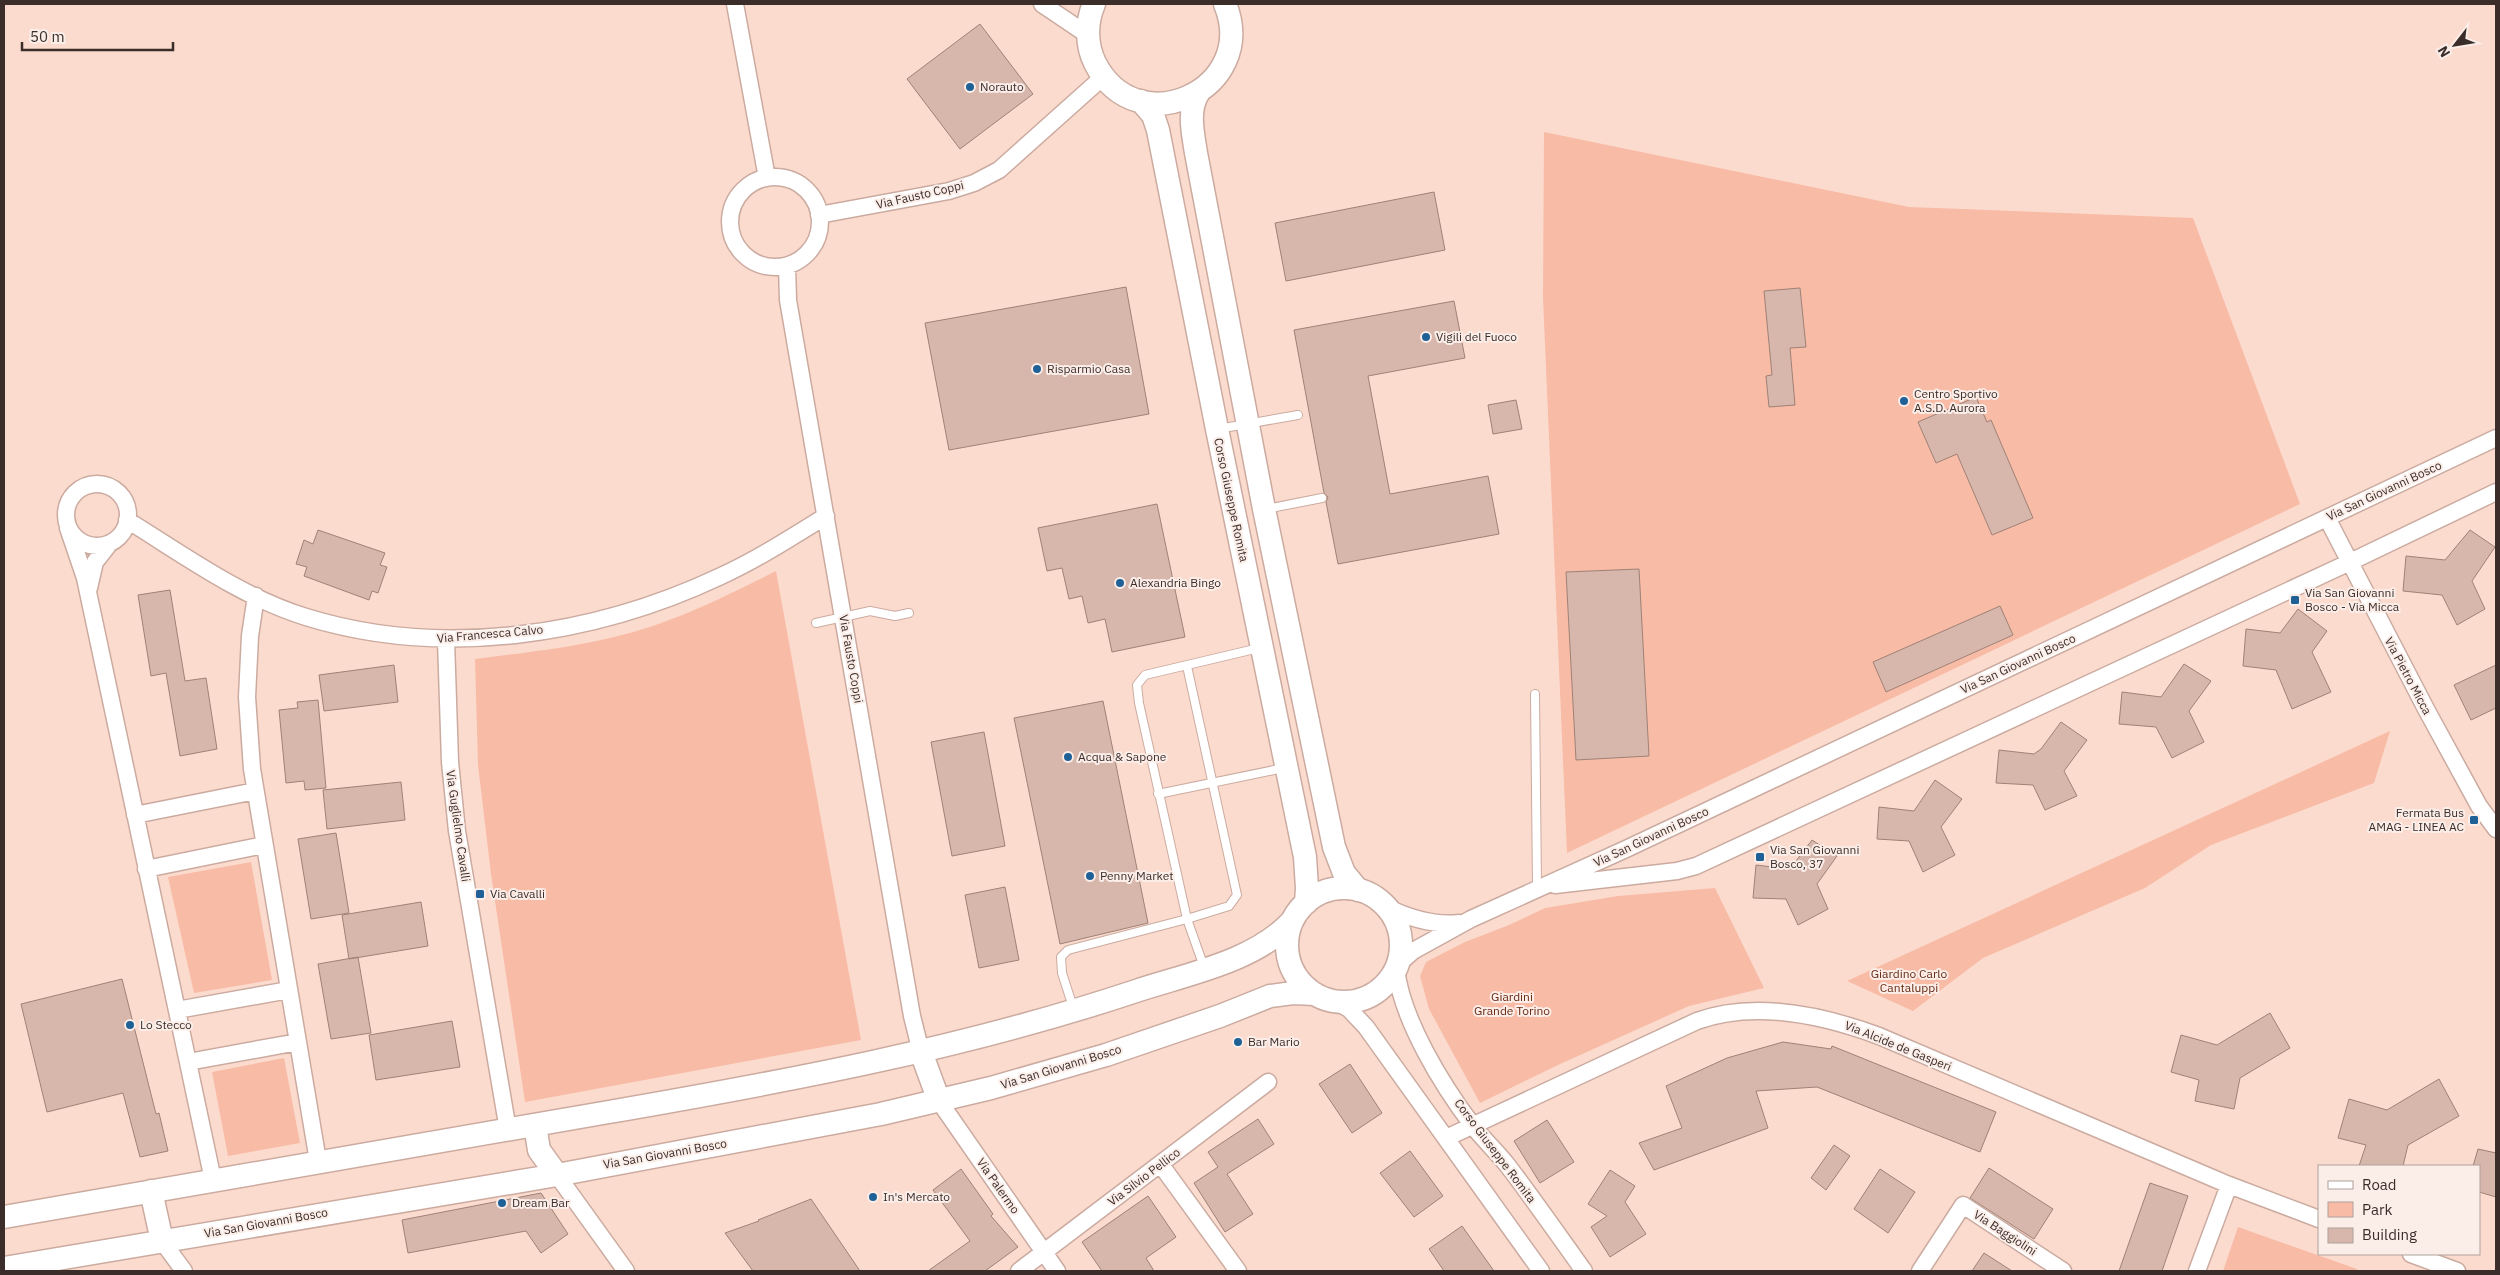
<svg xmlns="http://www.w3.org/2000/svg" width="2500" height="1275" viewBox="0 0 2500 1275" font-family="'IBM Plex Sans',sans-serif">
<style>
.green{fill:#f8bba5}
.building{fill:#d7b7ac;stroke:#9f8176}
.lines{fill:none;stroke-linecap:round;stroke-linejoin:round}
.lane-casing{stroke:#cbaba0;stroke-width:10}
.street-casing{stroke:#cbaba0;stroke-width:19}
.secondary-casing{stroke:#cbaba0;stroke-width:25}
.lane{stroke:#fff;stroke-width:8}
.street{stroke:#fff;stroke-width:16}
.secondary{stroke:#fff;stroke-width:22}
.poi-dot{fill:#1f6096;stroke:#fbede8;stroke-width:2}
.labels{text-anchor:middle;stroke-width:4;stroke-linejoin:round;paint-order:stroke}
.poi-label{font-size:12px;fill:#3b2e2a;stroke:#fbede8;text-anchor:start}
.street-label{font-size:12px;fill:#3b2e2a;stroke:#fbede8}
.park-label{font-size:12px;fill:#662a13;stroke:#fbede8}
</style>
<rect width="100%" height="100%" fill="#fcdbcf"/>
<path class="green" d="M1544 132 1909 207 2193 218 2300 504 1567 853 1543 298Z
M776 571 861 1040 525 1102 491 874 478 765 475 659C522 653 569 648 614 637 671 624 724 597 776 571Z
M2390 731 2374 783 2211 845 2145 888 1983 958 1913 1011 1847 981Z
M251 862 272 980 194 993 168 877Z
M1715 888 1764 988 1689 1006 1558 1065 1480 1103 1429 1009 1420 976 1426 962 1465 942 1509 925 1545 908 1618 896Z
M284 1058 300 1143 228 1156 212 1072Z
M2238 1227 2357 1269 2356 1271H2223Z"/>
<path class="building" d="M980 24 1033 94 960 149 907 79Z
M1434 192 1445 250 1286 281 1275 223Z
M1126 287 1149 414 949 450 925 323Z
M1800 288 1806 347 1790 348 1795 405 1769 407 1766 376 1772 375 1764 291Z
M1454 301 1465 358 1368 376 1390 494 1488 476 1499 534 1338 564 1326 502 1328 497 1324 493 1294 330Z
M1976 397 1987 422 1991 420 2033 518 1992 535 1957 454 1936 463 1918 422Z
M1516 400 1522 429 1493 434 1488 405Z
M1157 504 1185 637 1112 652 1105 619 1088 623 1082 596 1069 599 1062 568 1047 571 1038 528Z
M318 530 385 553 380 565 387 567 378 593 372 591 369 600 304 576 307 567 296 564 304 540 313 544Z
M2470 530 2495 547 2472 581 2485 609 2457 625 2442 595 2403 591 2406 556 2445 560Z
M1639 569 1649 756 1576 760 1566 572Z
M170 590 185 681 206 678 217 749 180 756 166 673 151 676 138 595Z
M2000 606 2013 635 1886 692 1873 662Z
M2298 609 2327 631 2312 652 2331 692 2292 709 2276 670 2243 666 2246 629 2280 633Z
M2184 664 2211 681 2189 711 2204 742 2172 758 2156 727 2119 724 2122 692 2161 697Z
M394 665 398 702 324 711 319 675Z
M2496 665V708L2471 720 2454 685Z
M318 700 326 788 305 790 304 781 286 783 279 710 298 708 297 702Z
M1103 701 1148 923 1060 944 1014 718Z
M2061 722 2087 740 2064 771 2077 796 2045 810 2033 785 1996 783 1999 750 2034 754 2041 749Z
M984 732 1005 846 952 856 931 742Z
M1935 780 1962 799 1941 827 1955 855 1923 872 1909 841 1877 839 1879 807 1914 811Z
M401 782 405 820 327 829 323 790Z
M336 833 349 913 311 919 298 839Z
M1812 840 1837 856 1817 884 1828 909 1798 925 1786 899 1753 898 1756 865 1790 869Z
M1005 887 1019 960 979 968 965 895Z
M421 902 428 946 349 959 342 915Z
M358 957 371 1033 331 1039 318 964Z
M122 979 156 1114 159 1113 168 1151 140 1157 123 1093 47 1112 21 1004Z
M2270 1013 2290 1048 2240 1078 2234 1109 2195 1101 2199 1080 2171 1072 2181 1035 2217 1045Z
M452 1021 460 1067 376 1080 369 1035Z
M1783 1042 1831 1049 1832 1046 1996 1112 1980 1152 1817 1087 1756 1091 1768 1128 1654 1170 1639 1143 1682 1128 1666 1086 1727 1058Z
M1350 1064 1382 1113 1352 1133 1319 1084Z
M2439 1079 2459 1116 2408 1145 2403 1166H2359L2366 1145 2338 1138 2349 1099 2387 1110Z
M1258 1119 1274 1144 1227 1174 1253 1214 1225 1232 1194 1183 1218 1167 1208 1152Z
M1547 1120 1574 1162 1540 1183 1514 1141Z
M1834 1145 1850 1156 1826 1190 1811 1178Z
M2478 1149 2496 1153V1197L2479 1192V1166H2473Z
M1410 1151 1443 1196 1414 1217 1380 1173Z
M1989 1168 2053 1209 2034 1239 1970 1198Z
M961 1169 993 1214 991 1216 1018 1247 985 1271H928L970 1241 933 1190Z
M1880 1169 1915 1192 1888 1233 1854 1209Z
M1610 1170 1635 1186 1625 1202 1646 1234 1610 1257 1591 1227 1607 1216 1588 1204Z
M2150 1183 2188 1196 2162 1271H2119Z
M541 1193 568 1234 541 1253 526 1231 408 1253 402 1220Z
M1148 1196 1176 1237 1146 1258 1154 1271H1102L1082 1242Z
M811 1199 860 1271H753L725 1233 759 1221 758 1220Z
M1462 1226 1494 1271H1444L1429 1249Z
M1984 1253 2012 1271H1972Z"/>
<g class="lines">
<g class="lane-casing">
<path id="lane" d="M1218 429 1298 415
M1266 509 1322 498
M816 623 870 611 895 616 909 613
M1187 666 1237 895 1229 906 1187 919 1204 967
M1535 694 1537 887
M1158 794 1284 768
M1074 1010 1062 973 1061 957 1068 950 1187 919 1139 703 1137 685 1145 675 1259 648"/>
</g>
<g class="street-casing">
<path id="street" d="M735 4 767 178
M1042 4 1088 35
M730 222a45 45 0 1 1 90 0a45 45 0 1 1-90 0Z
M819 215 949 191 974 183 999 170 1103 77
M787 266 788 300 912 1016 921 1052
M66 515a31 31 0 1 1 62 0a31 31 0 1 1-62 0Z
M2327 518 2426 709 2479 806 2496 829
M127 520C184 555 241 597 306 617 442 659 594 636 721 576 758 559 792 537 826 516
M68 528 85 578 213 1180
M89 588 95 562 110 543
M256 596 250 636 247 697 252 769 318 1161
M446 640 450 762 457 831 508 1130
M135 815 255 791
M146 869 264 845
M1555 885 1677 871 1696 866 2348 563 2496 492
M1386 907C1409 918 1433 926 1459 923
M1397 965 1413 951 1471 919 1626 849 2496 438
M1396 969C1402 1020 1442 1085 1473 1126 1484 1140 1497 1152 1508 1166 1534 1200 1559 1236 1584 1271
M1337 1002 1349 1009 1366 1027 1541 1271
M177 1010 289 990
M188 1062 298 1042
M939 1101 1057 1271
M1446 1138 1697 1021C1755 1000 1822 1015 1879 1036L2229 1185 2319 1219
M1161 1165 1238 1271
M557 1175 626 1271
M162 1241 184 1271
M2411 1254 2457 1271
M1019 1271 1268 1082
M1920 1271 1963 1205 2063 1271
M2197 1271 2229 1185"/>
</g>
<g class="secondary-casing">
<path id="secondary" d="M1094 4C1086 22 1086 45 1095 63 1137 146 1260 89 1225 4
M1199 92C1187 110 1193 133 1196 153L1264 509 1334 847 1344 873 1358 890
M1141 101 1153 115 1158 130 1217 429 1305 857 1307 888 1306 903
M1287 945a57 57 0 1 1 114 0a57 57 0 1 1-114 0Z
M921 1052 939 1101
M535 1125 539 1150 557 1175
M151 1191 162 1241
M4 1217C203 1182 403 1148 603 1113 783 1082 962 1049 1136 991 1187 974 1254 962 1292 921
M4 1268 557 1175 881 1114 991 1088 1106 1055 1220 1016 1270 996 1293 993 1315 994"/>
</g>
<use href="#lane" class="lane"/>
<use href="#street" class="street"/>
<use href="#secondary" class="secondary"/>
</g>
<g class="poi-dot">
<circle cx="970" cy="87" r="5"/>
<circle cx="1426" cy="337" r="5"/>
<circle cx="1037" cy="369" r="5"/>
<circle cx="1904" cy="401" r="5"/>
<circle cx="1120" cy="583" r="5"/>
<rect x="2290" y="595" width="10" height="10" rx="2.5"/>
<circle cx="1068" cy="757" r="5"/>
<rect x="2469" y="815" width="10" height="10" rx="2.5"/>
<rect x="1755" y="852" width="10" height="10" rx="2.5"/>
<circle cx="1090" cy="876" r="5"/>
<rect x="475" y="889" width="10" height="10" rx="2.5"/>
<circle cx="130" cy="1025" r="5"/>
<circle cx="1238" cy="1042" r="5"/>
<circle cx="873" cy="1197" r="5"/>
<circle cx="502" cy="1203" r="5"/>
</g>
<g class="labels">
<g class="poi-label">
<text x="980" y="91">Norauto</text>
<text x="1436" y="341">Vigili del Fuoco</text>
<text x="1047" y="373">Risparmio Casa</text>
<text x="1914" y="398">Centro Sportivo<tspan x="1914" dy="14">A.S.D. Aurora</tspan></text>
<text x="1130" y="587">Alexandria Bingo</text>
<text x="2305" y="597">Via San Giovanni<tspan x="2305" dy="14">Bosco - Via Micca</tspan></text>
<text x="1078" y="761">Acqua &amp; Sapone</text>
<text x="2464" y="817" text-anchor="end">Fermata Bus<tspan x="2464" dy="14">AMAG - LINEA AC</tspan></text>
<text x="1770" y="854">Via San Giovanni<tspan x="1770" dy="14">Bosco, 37</tspan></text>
<text x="1100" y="880">Penny Market</text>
<text x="490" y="898">Via Cavalli</text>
<text x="140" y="1029">Lo Stecco</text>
<text x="1248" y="1046">Bar Mario</text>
<text x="883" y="1201">In's Mercato</text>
<text x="512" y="1207">Dream Bar</text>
</g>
<g class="street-label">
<text transform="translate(920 195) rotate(-13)" y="4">Via Fausto Coppi</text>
<text transform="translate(2384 491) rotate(-25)" y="4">Via San Giovanni Bosco</text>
<text transform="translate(1231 500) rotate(78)" y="4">Corso Giuseppe Romita</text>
<text transform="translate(490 634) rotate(-5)" y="4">Via Francesca Calvo</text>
<text transform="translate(851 659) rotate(80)" y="4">Via Fausto Coppi</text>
<text transform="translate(2018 664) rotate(-25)" y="4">Via San Giovanni Bosco</text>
<text transform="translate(2408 676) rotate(62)" y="4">Via Pietro Micca</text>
<text transform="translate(458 826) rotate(82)" y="4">Via Guglielmo Cavalli</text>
<text transform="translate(1651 837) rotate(-25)" y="4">Via San Giovanni Bosco</text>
<text transform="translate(1898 1046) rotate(22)" y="4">Via Alcide de Gasperi</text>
<text transform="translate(1061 1067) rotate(-17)" y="4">Via San Giovanni Bosco</text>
<text transform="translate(1495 1151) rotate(53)" y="4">Corso Giuseppe Romita</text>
<text transform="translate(665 1154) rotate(-10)" y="4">Via San Giovanni Bosco</text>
<text transform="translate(1144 1177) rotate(-37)" y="4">Via Silvio Pellico</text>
<text transform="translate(998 1186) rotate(55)" y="4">Via Palermo</text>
<text transform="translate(266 1223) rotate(-10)" y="4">Via San Giovanni Bosco</text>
<text transform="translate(2005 1233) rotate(33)" y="4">Via Baggiolini</text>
</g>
<g class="park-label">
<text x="1909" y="978">Giardino Carlo<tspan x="1909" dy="14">Cantaluppi</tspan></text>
<text x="1512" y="1001">Giardini<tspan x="1512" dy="14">Grande Torino</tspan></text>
</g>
</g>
<rect width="2500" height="1275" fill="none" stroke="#3b2e2a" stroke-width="10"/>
<rect x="2318" y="1165" width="162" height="90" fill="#fbede8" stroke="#aea19c"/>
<rect x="2328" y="1181" width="25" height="8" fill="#ffffff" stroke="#aea19c"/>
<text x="2362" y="1190" font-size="15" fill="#3b2e2a">Road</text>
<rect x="2328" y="1202" width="25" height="15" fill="#f8bba5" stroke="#aea19c"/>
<text x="2362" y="1215" font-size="15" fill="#3b2e2a">Park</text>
<rect x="2328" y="1228" width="25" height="15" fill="#d7b7ac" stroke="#aea19c"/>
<text x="2362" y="1240" font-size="15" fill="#3b2e2a">Building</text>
<g transform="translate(2455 45) rotate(239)" stroke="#fbede8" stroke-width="4" paint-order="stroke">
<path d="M0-4L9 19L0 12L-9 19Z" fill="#3b2e2a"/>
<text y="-8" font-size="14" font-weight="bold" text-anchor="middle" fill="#3b2e2a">N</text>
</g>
<path d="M22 42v8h151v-8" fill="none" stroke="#3b2e2a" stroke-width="2.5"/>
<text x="30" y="42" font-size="15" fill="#3b2e2a" stroke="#fbede8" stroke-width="4" paint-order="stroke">50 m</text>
</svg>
